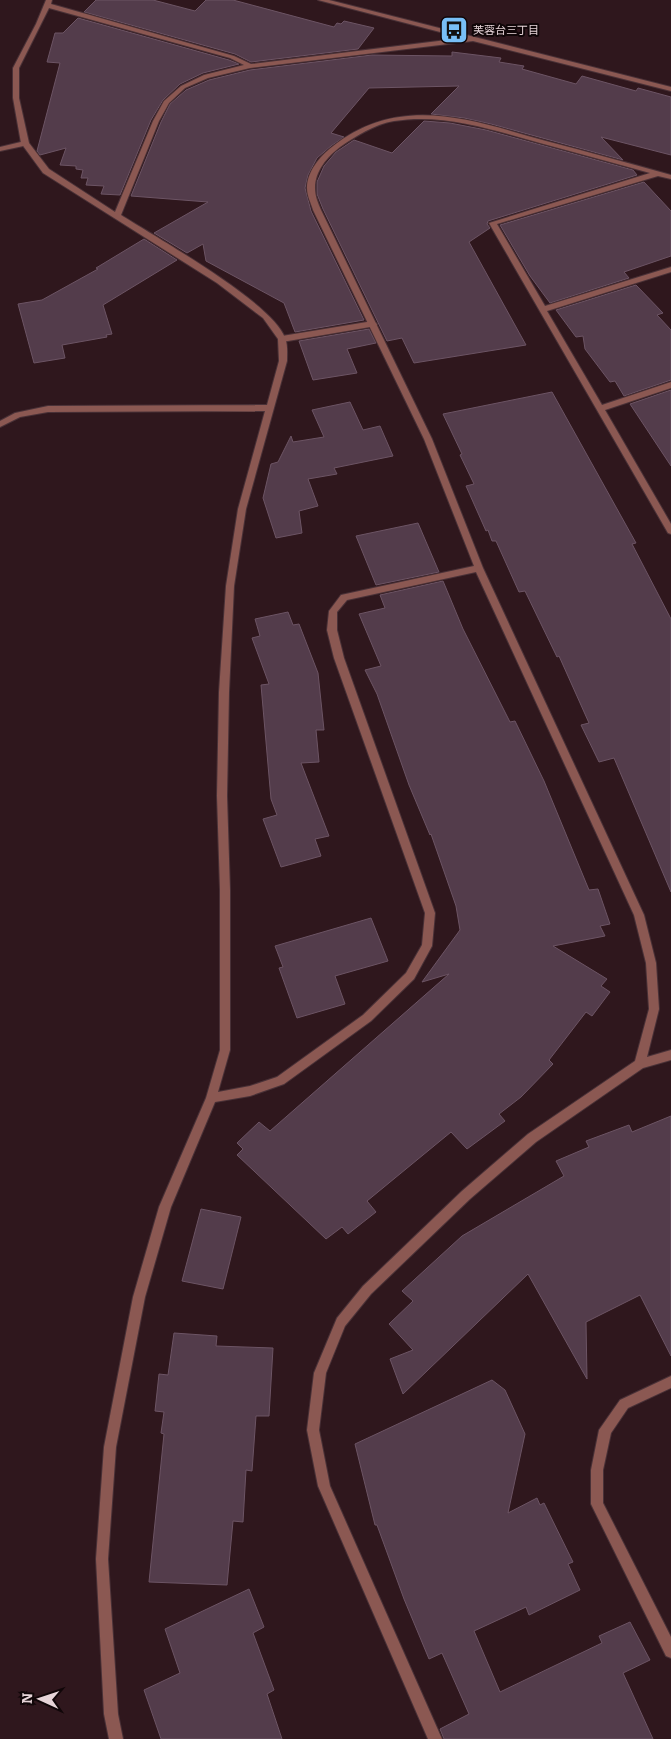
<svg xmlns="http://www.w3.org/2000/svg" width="671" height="1739" viewBox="0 0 671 1739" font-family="Bitter,'Noto Sans JP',serif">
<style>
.building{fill:#533c4b;stroke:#6c5464}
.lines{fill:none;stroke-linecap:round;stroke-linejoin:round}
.service-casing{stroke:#493137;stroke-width:2}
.minor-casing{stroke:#493137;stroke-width:2}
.service{fill:#8b5852;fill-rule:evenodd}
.minor{fill:#8b5852;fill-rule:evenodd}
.labels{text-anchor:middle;stroke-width:4;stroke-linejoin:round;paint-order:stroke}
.far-poi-label{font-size:11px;fill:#e6d4d8;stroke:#100608;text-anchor:start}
</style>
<rect width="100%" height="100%" fill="#2f171d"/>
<path class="building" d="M96 0H153L195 11 206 0H233L334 27 337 23 341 24 344 21 374 28 358 49 251 62 235 54 84 12Z
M78 18 229 60 239 64 203 73 180 84 163 100 151 120 120 195 101 194 104 186 86 185 88 178H81L83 170 76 169V166L60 165 66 148 40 155 37 151 60 63 47 62 55 33H63Z
M452 52 501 58 499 62 524 66 522 69 576 84 582 76 636 91 638 88 671 97V155L601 137 623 160 491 124 464 118 431 114 459 86 369 88 331 133 344 137 331 146 317 158 308 175 305 188 311 211 364 320 295 332 284 303 206 261 203 244 187 253 154 233 208 202 131 196 161 122 170 104 186 90 209 80 250 70 372 55 452 56Z
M424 121 450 123 486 130 633 170 637 175 488 221 487 224 490 228 469 242 526 345 414 363 402 338 387 341 323 209 317 194V182L324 166 336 152 354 140 392 153Z
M644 182 671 211V256L624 272 629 278 550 303 530 276 500 225Z
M144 239 177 260 103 305 112 334 106 335 107 337 62 345 65 358 34 363 18 304 42 300 98 269 96 268Z
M636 285 663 313 657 315 671 330V380L624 396 615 381 610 382 585 349 583 336 576 337 556 310Z
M369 329 376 343 347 349 357 373 313 380 299 341Z
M671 390V466L630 404Z
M552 392 636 543 632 544 671 619V892L614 758 599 762 581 725 589 723 559 656 557 657 525 591 519 592 496 541H492L488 530 486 531 466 486 474 484 460 455 462 454 443 414Z
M350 402 363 430 380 426 393 456 334 468 337 474 308 479 318 506 299 511 302 533 276 538 263 498 271 464 278 462 291 436 293 442 324 437 312 410Z
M418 523 439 572 376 585 356 536Z
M443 581 463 629 510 722 515 721 544 781 589 890 598 889 610 924 600 926 605 936 553 946 607 979 601 986 610 992 592 1016 586 1012 549 1060 553 1064 521 1097 499 1114 505 1121 467 1149 451 1132 367 1201 376 1212 348 1234 342 1227 326 1239 237 1155 243 1149 237 1143 259 1122 270 1131 449 974 422 982 460 930 456 906 431 834 430 835 409 785 377 694 365 670 381 666 359 614 385 608 380 595Z
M288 612 293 625 299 624 318 673 324 730H316L319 762 301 763 329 836 315 839 321 856 281 867 263 819 277 815 271 799 261 685 269 684 252 638 260 636 255 619Z
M371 918 388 961 335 976 345 1004 297 1018 279 968 283 967 275 946Z
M671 1116V1356L640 1295 586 1322 587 1379 528 1274 403 1394 390 1359 413 1350 389 1324 413 1301 402 1291 462 1236 564 1176 556 1161 589 1147 586 1141 629 1125 632 1132Z
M201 1209 241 1217 223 1289 182 1281Z
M174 1333 217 1336 216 1346 273 1348 269 1416H256L252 1471 246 1470 243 1522 233 1521 227 1585 149 1582 164 1434 161 1433 164 1412 155 1411 159 1374 168 1375Z
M492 1380 505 1390 525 1434 508 1513 537 1498 540 1505 544 1503 573 1562 568 1564 580 1590 529 1615 526 1607 474 1631 500 1692 602 1643 599 1636 630 1622 650 1660 623 1673 653 1739H444L440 1729 469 1714 442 1653 429 1659 404 1599 377 1525H375L355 1444Z
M249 1589 264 1627 253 1633 274 1690 267 1694 282 1739H161L144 1690 180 1673 165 1629Z"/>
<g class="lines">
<g class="service-casing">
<path id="service" d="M25 141 29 143 28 145 0 151V147Z
M373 321 377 324 376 326 282 342 278 339 282 336Z"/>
</g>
<g class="minor-casing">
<path id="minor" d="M46 0H52L51 4 234 56 251 64 463 38 318 0H329L671 87V91L473 41 250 68 208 78 185 88 169 103 159 121 121 215C157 238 273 303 285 338 288 345 287 354 287 361L246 509 234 586 229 692 227 796 230 890V1050L218 1092 250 1086 277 1077 363 1015 406 973 422 945 425 913 334 658 327 630 329 611 341 595 474 566 424 439 313 210C311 203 307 196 307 188 307 172 320 156 332 147 400 93 471 120 546 141 588 152 629 163 671 175V179L658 176 497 224 545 306 671 267V272L547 311 602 405 671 382V388L605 410 671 524V534L668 533 489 223 650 173C614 163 577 153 540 143 493 130 444 113 394 121 375 124 356 136 340 147 327 157 315 171 315 188 315 196 318 203 321 210L432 439 483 568 644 915 656 963 659 1009 647 1057 671 1050V1060L643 1068 536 1142 470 1199 371 1294 345 1326 326 1373 319 1430 330 1486 442 1739H428L318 1486 307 1430 314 1373 337 1318 363 1286 462 1191 528 1134 635 1061 649 1009 646 963 634 915 476 572 347 600 337 612V630L344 658 435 913 432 946 414 979 371 1021 284 1084 250 1096 215 1102 171 1207 145 1297 116 1447 108 1559 118 1714 123 1739H109L104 1714 96 1559 104 1447 133 1297 159 1207 206 1098 220 1050V890L217 796 219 692 226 586 238 509 265 411 48 412 20 417 0 427V421L15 413 48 406 267 405 279 361 278 339 263 318 217 283 43 173 21 143 13 98V68L36 24ZM49 8 230 58 244 65 204 75 181 86 164 101 153 121 115 212 49 169 29 143 19 98V68Z
M671 1376V1388L628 1408 611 1433 603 1470V1503L671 1637V1658L666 1656 591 1504V1470L599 1430 620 1400Z"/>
</g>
<use href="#service" class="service"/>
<use href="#minor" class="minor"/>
</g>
<defs>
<g id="bus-square" transform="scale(1.4375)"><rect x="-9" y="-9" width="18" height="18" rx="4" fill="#78bff7" stroke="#100608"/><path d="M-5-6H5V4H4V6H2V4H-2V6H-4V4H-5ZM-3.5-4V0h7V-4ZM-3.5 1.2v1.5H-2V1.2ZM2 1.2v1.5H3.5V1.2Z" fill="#111"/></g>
</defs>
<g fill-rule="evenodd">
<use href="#bus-square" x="454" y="30"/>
</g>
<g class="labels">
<g class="far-poi-label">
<text x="473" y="34">芙蓉台三丁目</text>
</g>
</g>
<g transform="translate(40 1699) rotate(273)" stroke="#100608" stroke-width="4" paint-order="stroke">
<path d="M0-4L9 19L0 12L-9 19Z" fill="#e6d4d8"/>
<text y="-8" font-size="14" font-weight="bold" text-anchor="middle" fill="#e6d4d8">N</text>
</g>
</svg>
